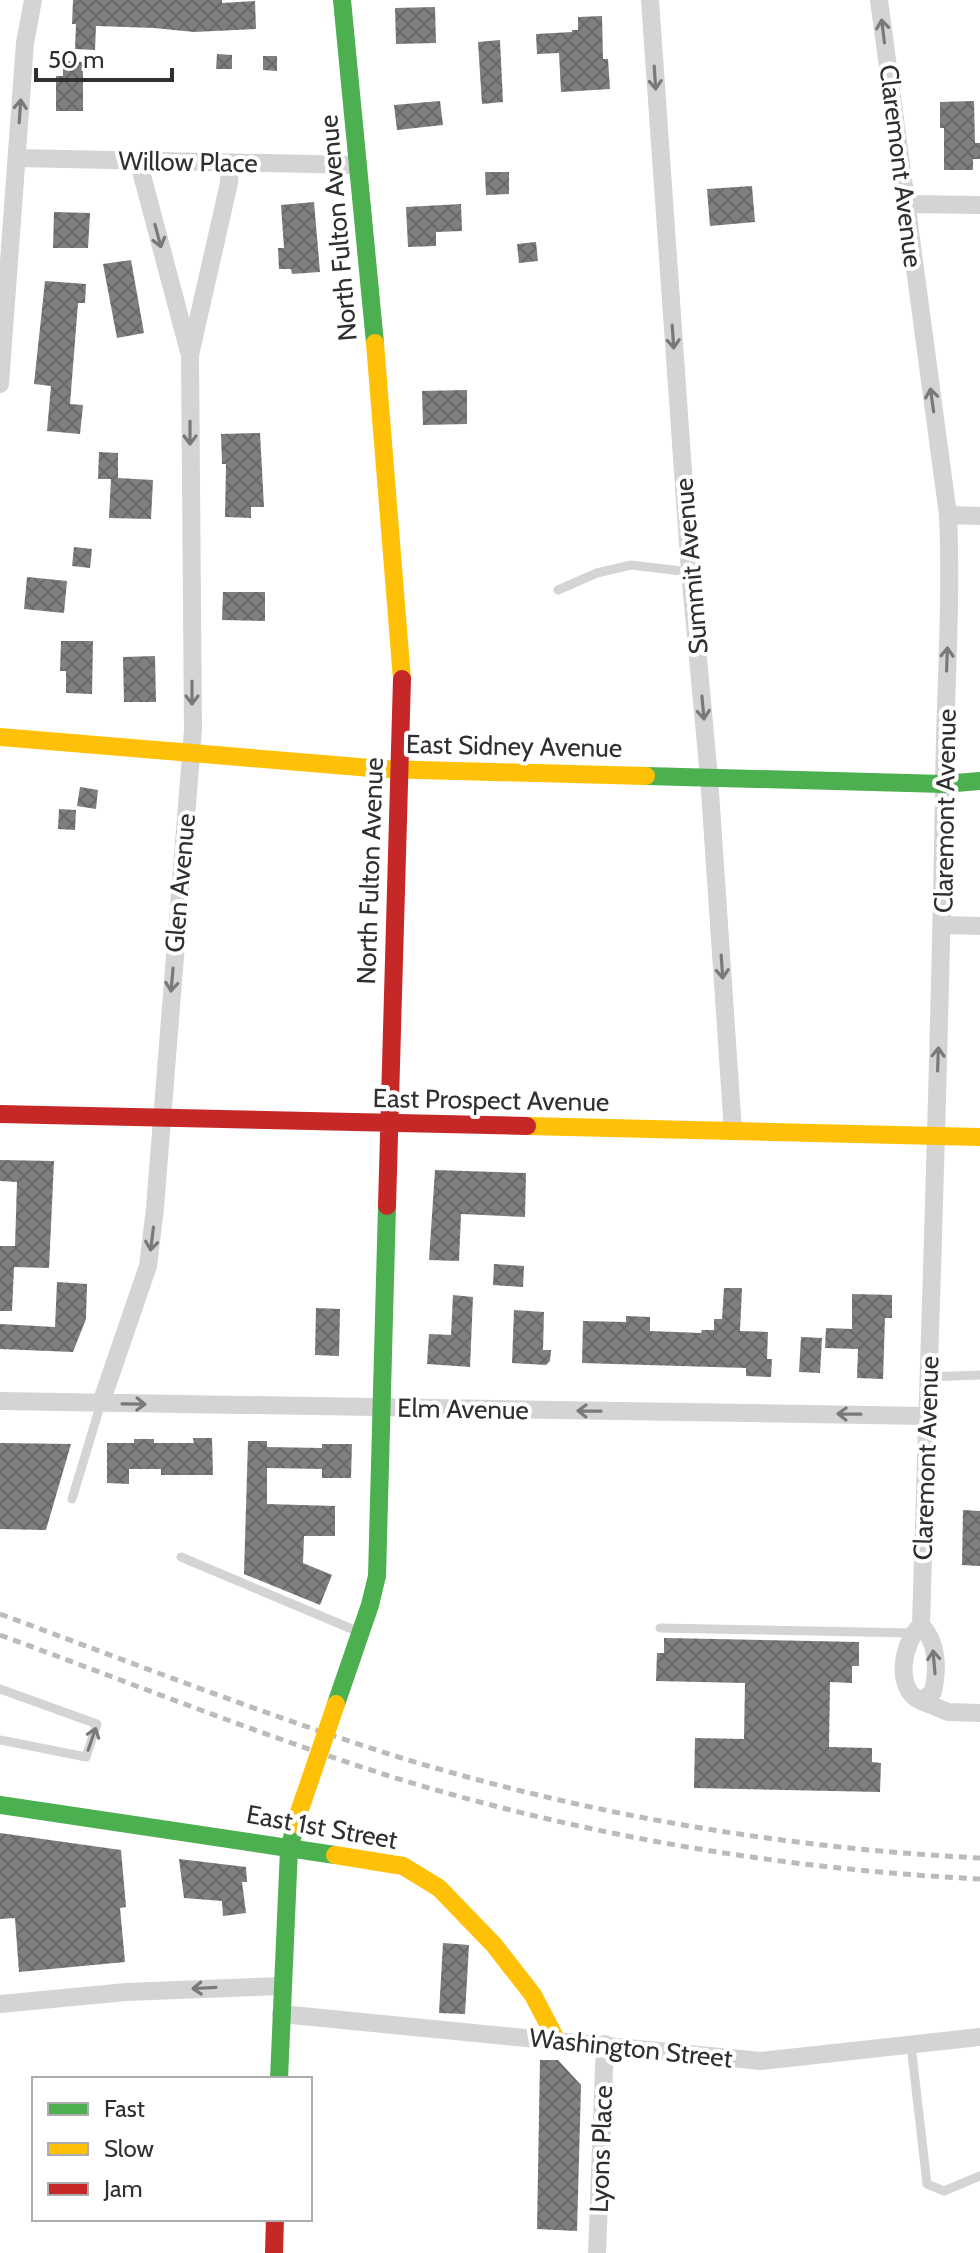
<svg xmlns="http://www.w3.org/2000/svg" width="980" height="2253" viewBox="0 0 980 2253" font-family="Cabin,sans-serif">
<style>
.building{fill:url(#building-cross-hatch)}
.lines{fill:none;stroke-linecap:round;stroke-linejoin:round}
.lane{stroke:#d4d4d4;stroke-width:9}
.street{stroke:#d4d4d4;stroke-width:18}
.fast{stroke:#4caf50;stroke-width:18}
.slow{stroke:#ffc107;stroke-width:18}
.jam{stroke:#c62828;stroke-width:18}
.rail{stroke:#bbb;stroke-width:5;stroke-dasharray:8 6;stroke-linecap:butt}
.slow-bridge{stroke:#ffc107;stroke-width:18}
.oneway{stroke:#797979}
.labels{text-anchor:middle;stroke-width:8;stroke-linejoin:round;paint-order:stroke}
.street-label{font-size:26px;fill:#2f2f2f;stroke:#fff}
</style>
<defs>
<pattern id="building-cross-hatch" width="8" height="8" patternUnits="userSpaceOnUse" patternTransform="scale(2)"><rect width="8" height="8" fill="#7f7f7f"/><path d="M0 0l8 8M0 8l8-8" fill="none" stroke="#686868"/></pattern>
</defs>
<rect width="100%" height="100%" fill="#fff"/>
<path class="building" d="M73 0H222V3L255 1 256 29 194 32 154 28 96 26 95 50 75 49 76 24H72Z
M435 7 436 43 396 44 395 8Z
M602 16 603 59H608L610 89 561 92 559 53 537 54 536 34 572 32V30H578V17Z
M500 40 503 102 482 104 478 42Z
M217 54 232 55V69H216Z
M263 56H277V71L263 70Z
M63 61 83 62V111H56V76H63Z
M440 101 443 125 397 130 394 105Z
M974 101 975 143H980V159H973V170H944V128H940V102Z
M485 172H509V194L486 195Z
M752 186 755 222 710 226 707 189Z
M314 202 320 272 292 274 291 269H279L278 248H284L281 205Z
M461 204 462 231 436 232V246L408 247 406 207Z
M54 212 90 213 88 248H53Z
M536 242 538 261 519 263 517 244Z
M131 260 144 333 117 338 103 264Z
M45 281 86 284 85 303H78L70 404 83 405 80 434 47 431 51 386 34 384Z
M467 390V424L423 425 422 391Z
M260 433 264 507H251V518L225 517 226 464H222L221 434Z
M99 452 118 453V478L153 480 151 519 109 518 111 479H98Z
M74 547 92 549 90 568 72 566Z
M27 577 67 581 64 613 24 609Z
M223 592H265V621L222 620Z
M61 641H93L92 694 66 693V671H60Z
M155 656 156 702H124L123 657Z
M80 787 98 790 96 809 77 806Z
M59 809 76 810 75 830 58 829Z
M0 1160 54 1161 49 1268 14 1267 12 1311H0V1246H15L17 1182 0 1181Z
M435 1170 526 1173 525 1217 461 1214 459 1261 429 1260Z
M494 1264 524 1266 523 1287 493 1285Z
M57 1282 87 1284 86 1319 73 1352 0 1349V1324L55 1327Z
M724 1288H742L740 1331 768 1332 767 1359H772L771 1377 746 1376V1368L582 1363 583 1321 626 1322V1316L650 1317V1331L701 1333 702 1330H714V1319H722Z
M852 1294 892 1295V1318H885L883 1379 857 1378 858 1349 825 1348 826 1328 852 1329Z
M453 1295 473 1297 470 1367 427 1364 429 1334 451 1335Z
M316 1308 340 1309 339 1356 315 1355Z
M514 1310 544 1312 543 1350H551L550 1361 546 1365 512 1363Z
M801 1337 822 1338 820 1373 799 1372Z
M193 1438H212L213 1475H161V1469H129V1484L107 1483V1443H134V1439H154V1443H194Z
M248 1441H267V1447L322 1448V1444H352L351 1478H322V1469L267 1468V1504L335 1506V1536H304L303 1563 332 1575 320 1605 244 1574Z
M0 1443 71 1444 46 1530 0 1529Z
M963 1510 980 1511V1566L962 1565Z
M664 1638 859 1642V1666H852V1683L830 1682 829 1747 872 1748V1762L881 1763 880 1792 694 1788 695 1738 744 1739 745 1683 656 1681 657 1653H664Z
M0 1833 121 1850 126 1907 120 1908 125 1962 19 1972 15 1918 0 1919Z
M179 1859 246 1867 247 1882H242L246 1913 223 1916 222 1901 184 1898Z
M443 1943 469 1945 465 2014 439 2013Z
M540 2060H558L581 2085 577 2231 537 2229Z"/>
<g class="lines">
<path class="lane" d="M558 590 597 573 631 565 690 572
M928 1377 980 1375
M72 1499 101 1403
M181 1557 359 1632
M660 1628 912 1633
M0 1689 97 1724 86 1757 0 1740
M911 2045 927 2184 944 2191 980 2176"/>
<path class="street" d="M650 0 690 572 709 777 733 1131
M879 0 948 515C952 606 945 696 944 787 940 1066 929 1346 921 1625 902 1643 894 1689 921 1701L933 1692C938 1670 938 1642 921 1625
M17 158 358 165
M138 160 189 352
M906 204 980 205
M0 384 25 43 33 0
M948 515 980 516
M943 925 980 926
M0 1401 927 1416
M101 1403 148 1266 155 1208 193 730 190 355 229 183 230 163
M921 1701 948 1712 980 1713
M0 2004 126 1992 282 1986
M281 2014 761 2061 980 2037
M597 2253 605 2044"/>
<path class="fast" d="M342 0 375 343
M646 776 944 784 980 781
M336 1704 370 1605 377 1576 387 1206
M0 1805 335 1855
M279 2079 289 1849 293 1834"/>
<path class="slow" d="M375 343 402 679
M0 737 383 769 646 776
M527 1126 980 1137
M335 1855 403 1866 439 1888 494 1945 533 1995 556 2039"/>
<path class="jam" d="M0 1114 527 1126
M387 1206 402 679
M274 2253 275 2219"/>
<path class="rail" d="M0 1614C130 1662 260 1713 392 1755 582 1814 781 1848 980 1858
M0 1635C128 1682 256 1733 386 1775 578 1835 780 1869 980 1879"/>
<path class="slow-bridge" d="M295 1824 336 1704"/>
</g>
<defs><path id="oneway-shaft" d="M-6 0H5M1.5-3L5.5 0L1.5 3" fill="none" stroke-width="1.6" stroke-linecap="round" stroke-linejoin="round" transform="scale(2)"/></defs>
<g class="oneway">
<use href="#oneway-shaft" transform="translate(883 31) rotate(-97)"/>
<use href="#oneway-shaft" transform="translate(655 78) rotate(86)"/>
<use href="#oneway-shaft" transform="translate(20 111) rotate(-86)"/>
<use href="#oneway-shaft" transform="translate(158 236) rotate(75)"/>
<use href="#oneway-shaft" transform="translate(673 337) rotate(86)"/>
<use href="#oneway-shaft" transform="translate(932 400) rotate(-98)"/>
<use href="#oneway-shaft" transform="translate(190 433) rotate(90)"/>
<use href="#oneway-shaft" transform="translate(947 659) rotate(-88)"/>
<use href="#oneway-shaft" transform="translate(192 693) rotate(90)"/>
<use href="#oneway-shaft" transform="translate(703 708) rotate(85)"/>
<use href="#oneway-shaft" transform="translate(722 967) rotate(86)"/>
<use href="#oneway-shaft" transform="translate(172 980) rotate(95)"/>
<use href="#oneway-shaft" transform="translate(938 1059) rotate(-88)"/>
<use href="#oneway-shaft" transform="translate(152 1239) rotate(97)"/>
<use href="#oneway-shaft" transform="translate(134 1404) rotate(1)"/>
<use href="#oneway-shaft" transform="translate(589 1411) rotate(-179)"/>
<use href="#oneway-shaft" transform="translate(849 1414) rotate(-179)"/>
<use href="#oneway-shaft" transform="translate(934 1662) rotate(-95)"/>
<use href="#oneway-shaft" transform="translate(92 1739) rotate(-71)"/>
<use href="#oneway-shaft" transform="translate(204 1988) rotate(177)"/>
</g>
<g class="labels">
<g class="street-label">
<text transform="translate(188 162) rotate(1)" y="9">Willow Place</text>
<text transform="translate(901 166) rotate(83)" y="9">Claremont Avenue</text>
<text transform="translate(338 228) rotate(-95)" y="9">North Fulton Avenue</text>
<text transform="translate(691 566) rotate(-95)" y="9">Summit Avenue</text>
<text transform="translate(514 746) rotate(1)" y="9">East Sidney Avenue</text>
<text transform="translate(945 811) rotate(-89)" y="9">Claremont Avenue</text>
<text transform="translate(370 871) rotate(-88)" y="9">North Fulton Avenue</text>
<text transform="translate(180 883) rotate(-85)" y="9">Glen Avenue</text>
<text transform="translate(491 1100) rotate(1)" y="9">East Prospect Avenue</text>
<text transform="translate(463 1409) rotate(1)" y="9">Elm Avenue</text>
<text transform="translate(926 1458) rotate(-88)" y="9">Claremont Avenue</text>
<text transform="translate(322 1827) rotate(10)" y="9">East 1st Street</text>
<text transform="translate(631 2048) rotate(6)" y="9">Washington Street</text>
<text transform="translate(601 2149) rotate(-88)" y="9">Lyons Place</text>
</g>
</g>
<rect x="32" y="2077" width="280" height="144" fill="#ffffff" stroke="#acacac" stroke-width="2"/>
<rect x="48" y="2103" width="40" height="12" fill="#4caf50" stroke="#acacac" stroke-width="2"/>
<text x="104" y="2117" font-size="24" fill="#2f2f2f">Fast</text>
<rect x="48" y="2143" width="40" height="12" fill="#ffc107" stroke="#acacac" stroke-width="2"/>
<text x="104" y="2157" font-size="24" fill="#2f2f2f">Slow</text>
<rect x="48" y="2183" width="40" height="12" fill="#c62828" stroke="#acacac" stroke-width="2"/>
<text x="104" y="2197" font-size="24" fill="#2f2f2f">Jam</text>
<path d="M36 68v12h136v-12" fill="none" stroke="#2f2f2f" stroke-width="4"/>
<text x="48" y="68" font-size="24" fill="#2f2f2f" stroke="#ffffff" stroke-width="6" paint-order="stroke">50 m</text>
</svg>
